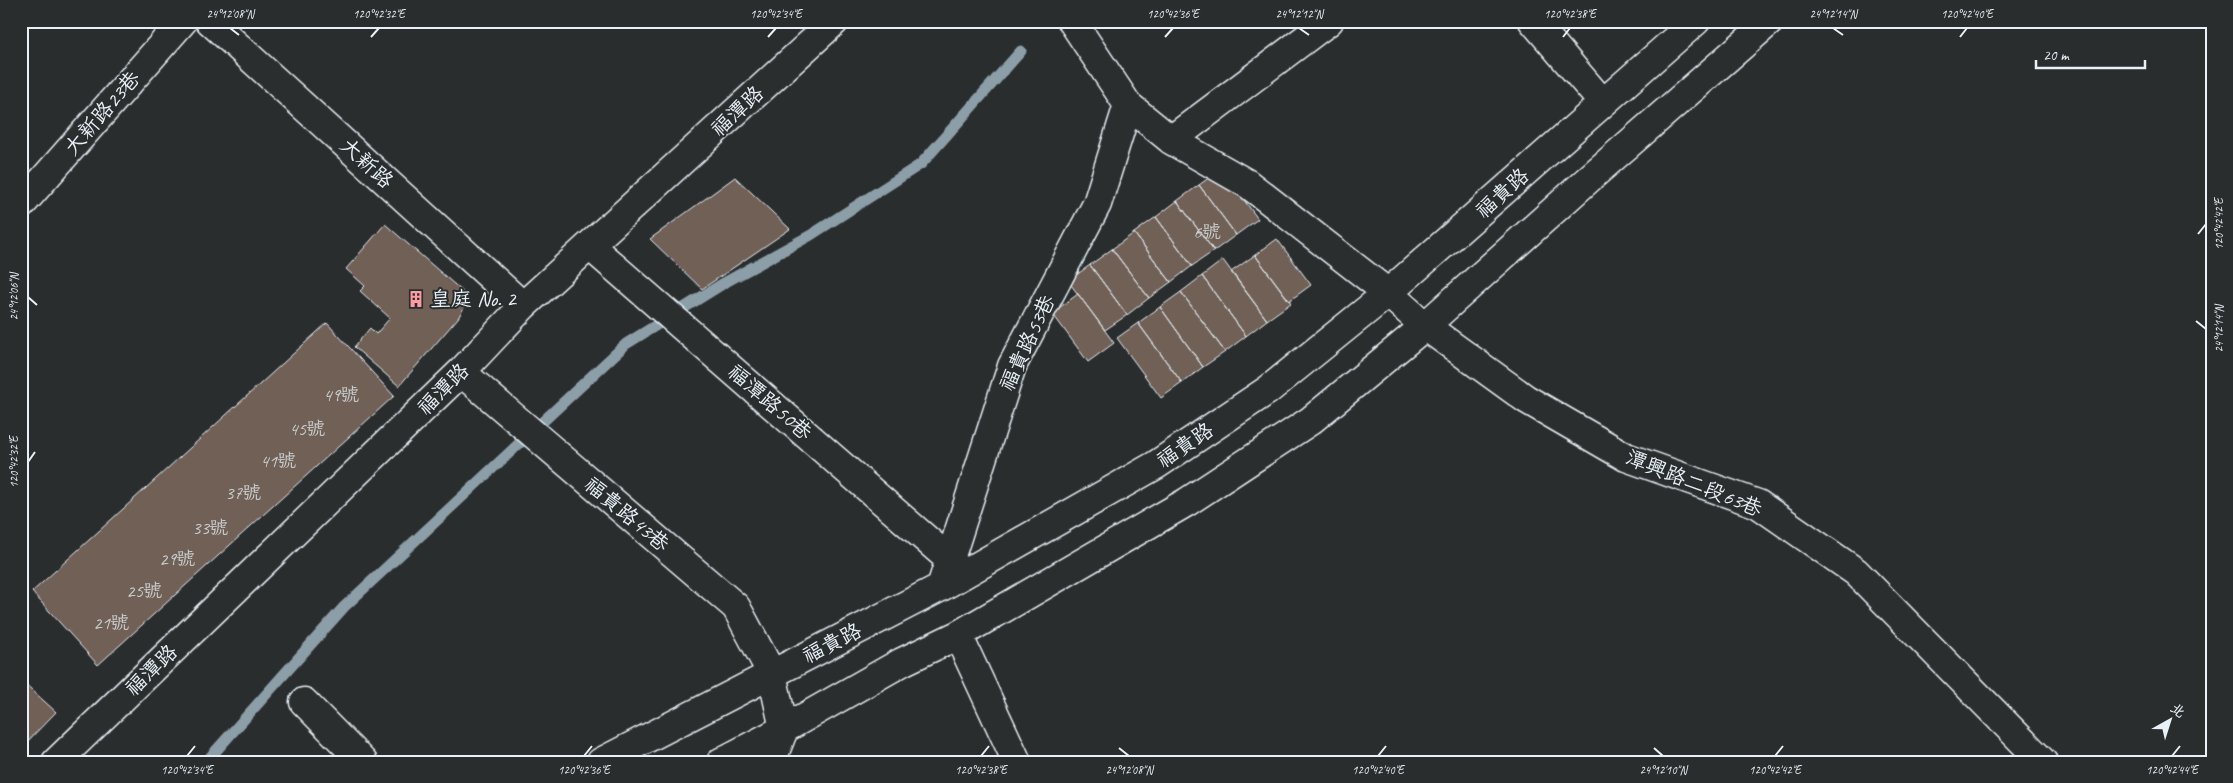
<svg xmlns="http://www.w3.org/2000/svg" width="2233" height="783" viewBox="0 0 2233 783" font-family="Caveat,'LXGW WenKai TC',sans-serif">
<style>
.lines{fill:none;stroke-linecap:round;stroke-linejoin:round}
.stream{stroke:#8c9fa8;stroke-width:11}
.building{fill:#6f6056;stroke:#e8f1f8}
.minor-casing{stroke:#e8f1f8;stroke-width:31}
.minor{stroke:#2a2d2e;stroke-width:28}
.ticks{fill:none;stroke:#e8f1f8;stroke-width:2}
.labels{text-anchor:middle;stroke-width:4;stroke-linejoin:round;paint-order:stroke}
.number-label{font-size:19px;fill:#cacdd0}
.street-label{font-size:21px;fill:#e8f1f8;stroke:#2a2d2e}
.poi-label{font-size:21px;fill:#e8f1f8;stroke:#2a2d2e;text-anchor:start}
.neatline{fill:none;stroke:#e8f1f8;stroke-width:2}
.ticks-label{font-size:12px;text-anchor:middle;fill:#e8f1f8}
</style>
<rect width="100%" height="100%" fill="#2a2d2e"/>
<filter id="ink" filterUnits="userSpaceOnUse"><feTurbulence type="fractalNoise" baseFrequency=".02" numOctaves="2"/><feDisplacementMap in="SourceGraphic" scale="10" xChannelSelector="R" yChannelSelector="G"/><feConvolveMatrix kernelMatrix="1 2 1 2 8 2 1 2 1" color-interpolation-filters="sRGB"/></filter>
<g filter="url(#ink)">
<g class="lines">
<path class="stream" d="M206 762 344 607 626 344 724 283 811 235 921 164 1021 51"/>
</g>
<path class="building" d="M1221 169 1258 219 1236 235 1199 185Z
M735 177 790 229 702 289 650 239Z
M1199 185 1236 235 1214 251 1177 201Z
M1177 201 1214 251 1192 266 1156 217Z
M1156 217 1192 266 1171 282 1134 233Z
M385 224 462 291 465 306 458 318 399 386 354 347 370 328 376 334 390 318 360 291 365 286 346 269Z
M1134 233 1171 282 1149 298 1112 249Z
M1277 239 1311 285 1289 301 1255 255Z
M1112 249 1149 298 1127 315 1090 265Z
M1255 255 1291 303 1267 320 1231 272Z
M1223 260 1267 320 1246 336 1202 276Z
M1090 265 1127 315 1105 330 1068 281Z
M1202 276 1246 336 1225 352 1181 292Z
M1181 292 1225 352 1203 367 1160 307Z
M1078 294 1114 343 1088 362 1052 313Z
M1160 307 1203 367 1182 383 1138 323Z
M327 323 394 396 98 665 32 592Z
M1138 323 1182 383 1161 398 1117 338Z
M21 680 56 712 21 748Z"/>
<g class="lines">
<g class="minor-casing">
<path id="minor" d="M210 21 523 306
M1072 21 1128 105 1171 140 1248 184 1388 293 1425 326 1526 399 1626 457 1758 504 1856 572 2043 762
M1533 21 1603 103
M1171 140 1329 21
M21 205 183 21
M590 246 949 559
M461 372 736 607 772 674 784 729 771 762
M941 587 1012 366 1097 204 1128 105
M958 635 1017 762
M304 702 363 762
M56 762 461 372 523 306 835 21
M601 762 941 587 1156 465 1268 390 1388 293 1696 21
M721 762 784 729 902 662 958 635 1187 502 1310 421 1425 326 1592 176 1770 21"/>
</g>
<use href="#minor" class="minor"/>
</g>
</g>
<path class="ticks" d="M230 28 239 35M1299 28 1309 35M1833 28 1843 35M371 37 379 28M768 37 776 28M1165 37 1173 28M1563 37 1570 28M1960 37 1967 28M2198 234 2206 224M28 297 37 305M2196 321 2206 329M28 462 35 452M1119 748 1129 756M1654 748 1663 756M187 756 195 746M584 756 592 746M981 756 989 746M1378 756 1386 746M1775 756 1783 746M2172 756 2180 746"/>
<defs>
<g id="building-bare" transform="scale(1.35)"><path d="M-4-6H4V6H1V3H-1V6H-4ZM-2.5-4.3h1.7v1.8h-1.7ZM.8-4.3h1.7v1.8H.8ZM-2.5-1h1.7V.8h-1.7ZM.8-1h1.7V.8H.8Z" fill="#ff9aa2" stroke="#2a2d2e" stroke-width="2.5" paint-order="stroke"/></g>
</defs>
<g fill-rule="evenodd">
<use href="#building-bare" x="416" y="299"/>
</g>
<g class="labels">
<g class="number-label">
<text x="1207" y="238">6號</text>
<text x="341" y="401">49號</text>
<text x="307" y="435">45號</text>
<text x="278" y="467">41號</text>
<text x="243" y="499">37號</text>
<text x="210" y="534">33號</text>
<text x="177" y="565">29號</text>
<text x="144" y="597">25號</text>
<text x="111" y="629">21號</text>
</g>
<g class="street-label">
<text transform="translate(737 111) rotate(-43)" y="7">福潭路</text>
<text transform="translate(102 113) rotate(-49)" y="7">大新路23巷</text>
<text transform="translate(367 163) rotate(42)" y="7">大新路</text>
<text transform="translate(1502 193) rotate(-42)" y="7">福貴路</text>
<text transform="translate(1027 343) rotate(-65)" y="7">福貴路53巷</text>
<text transform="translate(443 389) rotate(-45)" y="7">福潭路</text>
<text transform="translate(770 402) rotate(41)" y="7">福潭路50巷</text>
<text transform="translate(1185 445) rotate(-34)" y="7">福貴路</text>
<text transform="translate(1694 483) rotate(22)" y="7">潭興路二段63巷</text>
<text transform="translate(627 514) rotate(40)" y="7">福貴路43巷</text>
<text transform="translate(832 643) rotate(-27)" y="7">福貴路</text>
<text transform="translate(151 670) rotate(-44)" y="7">福潭路</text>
</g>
<g class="poi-label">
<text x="430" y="306">皇庭 No. 2</text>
</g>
</g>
<rect width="2233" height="783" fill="none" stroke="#2a2d2e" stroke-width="55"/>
<g transform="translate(2170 720) rotate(39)" stroke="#2a2d2e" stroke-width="4" paint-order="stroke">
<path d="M0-4L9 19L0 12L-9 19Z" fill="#e8f1f8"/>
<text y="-8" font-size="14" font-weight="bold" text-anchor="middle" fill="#e8f1f8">北</text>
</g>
<path d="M2036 60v8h109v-8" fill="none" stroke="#e8f1f8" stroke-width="2.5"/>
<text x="2043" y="60" font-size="15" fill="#e8f1f8" stroke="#2a2d2e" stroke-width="4" paint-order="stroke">20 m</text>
<rect x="28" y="28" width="2178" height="728" class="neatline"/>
<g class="ticks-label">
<text x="230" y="18">24°12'08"N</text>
<text x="379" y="18">120°42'32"E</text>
<text x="776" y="18">120°42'34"E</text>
<text x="1173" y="18">120°42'36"E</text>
<text x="1299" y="18">24°12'12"N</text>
<text x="1570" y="18">120°42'38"E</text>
<text x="1833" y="18">24°12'14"N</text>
<text x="1967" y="18">120°42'40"E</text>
<text transform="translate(2219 224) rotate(-90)" y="4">120°42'42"E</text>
<text transform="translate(14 297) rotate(-90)" y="4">24°12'06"N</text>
<text transform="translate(2219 329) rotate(-90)" y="4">24°12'14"N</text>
<text transform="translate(14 462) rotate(-90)" y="4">120°42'32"E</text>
<text x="187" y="774">120°42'34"E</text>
<text x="584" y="774">120°42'36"E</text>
<text x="981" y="774">120°42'38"E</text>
<text x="1129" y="774">24°12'08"N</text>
<text x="1378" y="774">120°42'40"E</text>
<text x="1663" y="774">24°12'10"N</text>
<text x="1775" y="774">120°42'42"E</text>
<text x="2172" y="774">120°42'44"E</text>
</g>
</svg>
